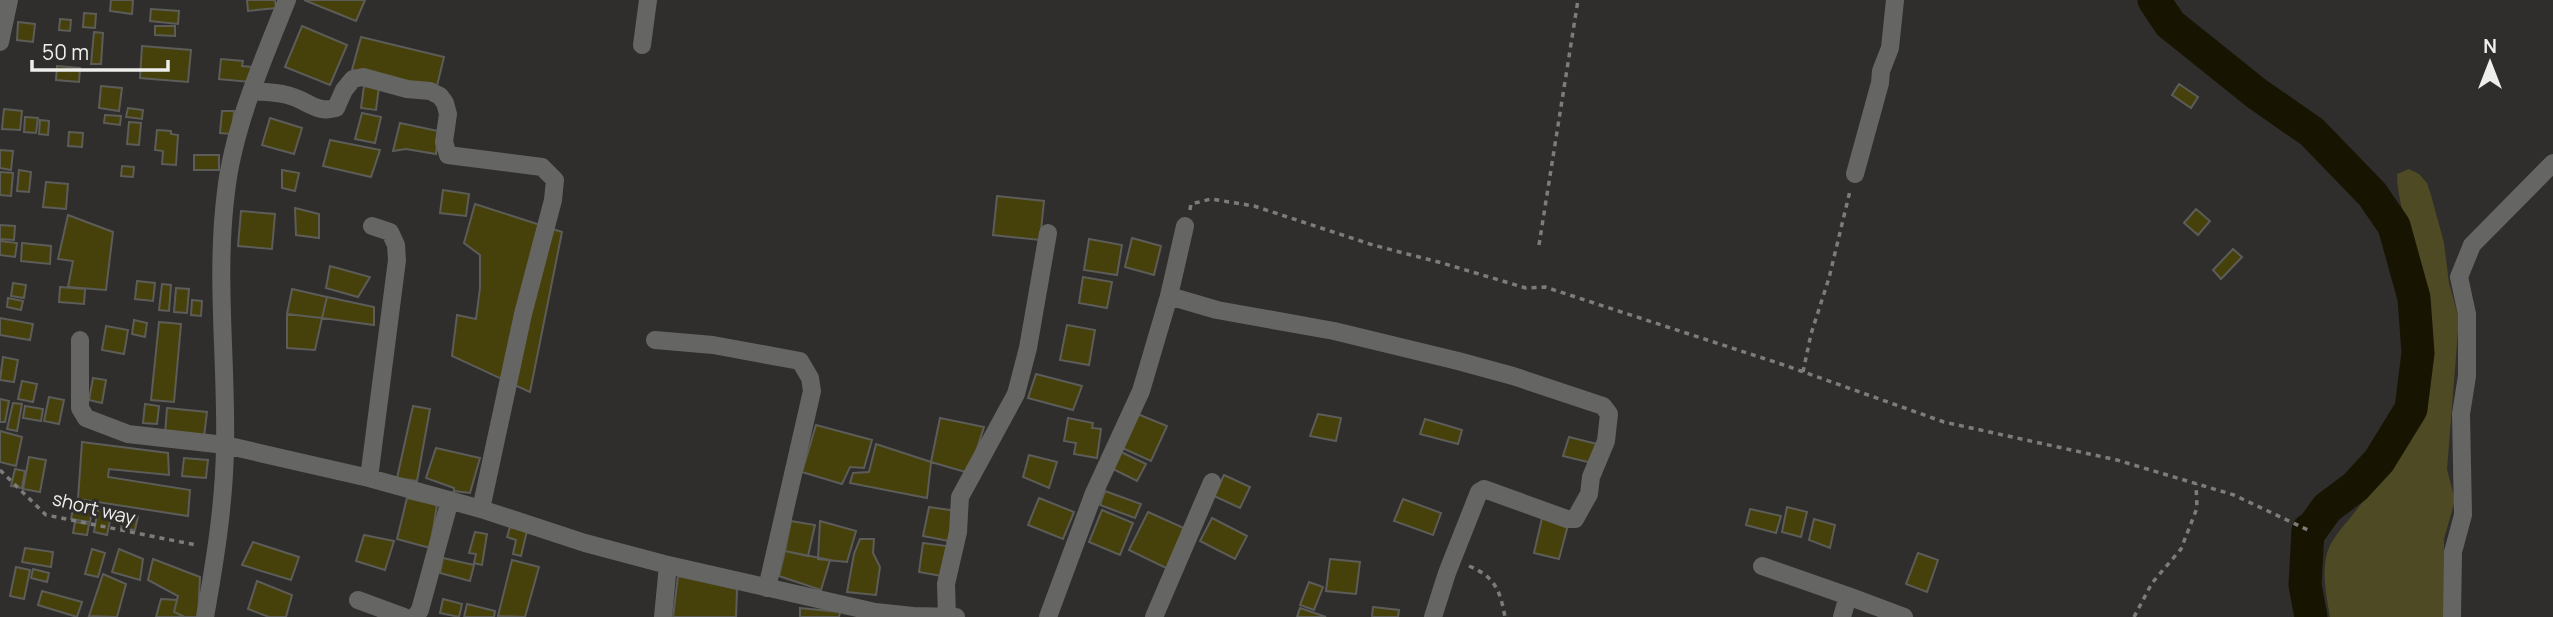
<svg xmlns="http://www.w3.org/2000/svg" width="2553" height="617" viewBox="0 0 2553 617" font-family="Manrope,sans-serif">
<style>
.green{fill:#4e4a24}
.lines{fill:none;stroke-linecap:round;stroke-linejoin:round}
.river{stroke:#171502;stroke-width:33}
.building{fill:#46400a;stroke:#5c5c59;stroke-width:2}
.path{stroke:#7d7c7a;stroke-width:3.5;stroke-dasharray:5 5;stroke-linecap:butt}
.minor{stroke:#656563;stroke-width:18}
.labels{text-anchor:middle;stroke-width:6;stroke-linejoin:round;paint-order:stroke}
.street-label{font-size:19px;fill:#eeeeec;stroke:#2f2e2c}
</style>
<rect width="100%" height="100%" fill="#2f2e2c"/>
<path class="green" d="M2409 169 2419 174 2427 183 2431 195 2444 243 2449 283 2459 319 2447 469 2455 500 2444 539V617H2330C2327 598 2322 577 2326 558 2328 543 2341 529 2351 517 2371 491 2416 437 2423 406 2429 370 2429 290 2418 256 2409 229 2397 203 2397 174Z"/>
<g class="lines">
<path class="river" d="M2154 0 2170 24 2256 93 2312 132 2372 194 2394 226 2414 298 2418 353 2411 409 2379 461 2355 487 2327 508 2309 533 2308 530 2305 585 2311 617"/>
</g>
<path class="building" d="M111 0H133L132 14 110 11Z
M247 0H275L276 8 248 11Z
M304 0H365L356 21Z
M151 9 179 11 178 24 150 21Z
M84 13 96 14 95 28 83 27Z
M60 19 71 20 70 31 59 30Z
M18 22 35 24 33 42 17 40Z
M155 26H175V36L155 35Z
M302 26 347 45 330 85 285 67Z
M94 32 103 33 101 64H91Z
M361 37 444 57 436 90 352 70Z
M142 46 191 50 188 82 140 78Z
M221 59 243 61 242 66 252 67 250 82 219 79Z
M57 66 80 68 79 82 56 80Z
M2179 84 2198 97 2191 108 2172 95Z
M101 86 122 88 119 111 99 108Z
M364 86 379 87 376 110 361 108Z
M128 108 143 110 142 119 126 117Z
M4 109 22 111 20 130 2 129Z
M222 111H234L232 134 220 133Z
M362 113 381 117 375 143 355 139Z
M105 115 121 116 120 125 104 123Z
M25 117 38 118 36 133 24 132Z
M270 118 302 128 294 154 262 145Z
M40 120 49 121 48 135 39 134Z
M129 122 141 123 139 145 127 144Z
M400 123 438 131 436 154 406 149 393 151Z
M157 130 171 131V134L178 135 176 165 162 164 163 151 155 150Z
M69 132 83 133 82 147 68 146Z
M330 140 380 150 371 177 323 166Z
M0 150 13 151 11 170 0 168Z
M194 155H219V170H194Z
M122 166 134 167 133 177 121 176Z
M19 170 31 172 29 192 17 191Z
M282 170 299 173 295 191 282 188Z
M0 172 13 173 11 196 0 195Z
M46 182 68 184 66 209 43 207Z
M443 190 469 194 466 216 440 213Z
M997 196 1044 201 1040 240 993 235Z
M475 204 562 232 530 392 452 356 457 315 476 319 480 288V255L464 243Z
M295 208 319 214V238L296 235Z
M2196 209 2210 221 2198 235 2184 223Z
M241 211 275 214 272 249 238 246Z
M68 215 113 232 106 290 68 287 73 261 58 259Z
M0 225 15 226 14 240 0 239Z
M1132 238 1161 246 1154 275 1125 267Z
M1089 239 1122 245 1117 275 1084 270Z
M0 241 17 243 15 257 0 255Z
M22 243 51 246 50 264 21 261Z
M2233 249 2242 257 2221 279 2213 270Z
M330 266 370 277 358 297 326 288Z
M1083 277 1112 282 1107 308 1079 303Z
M137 281 155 283 153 301 135 299Z
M13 283 26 285 24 298 11 296Z
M162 284 171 285 169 311 159 310Z
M60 287 85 289 84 304 59 302Z
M176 288 189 289 187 313 174 312Z
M292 289 327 297 322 318 287 314Z
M327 297 374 307V325L322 318Z
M8 298 23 301 21 310 7 307Z
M192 300 202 301 201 316 191 315Z
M287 314 322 318 315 350 287 348Z
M0 318 33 324 30 340 0 335Z
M134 320 147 323 145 337 132 334Z
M159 322 181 324 174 402 151 400Z
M1067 325 1095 330 1089 365 1060 360Z
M106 326 128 330 124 354 102 350Z
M3 357 18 360 14 382 0 380Z
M1036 374 1082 386 1073 410 1028 398Z
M93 378 106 380 102 403 89 400Z
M22 381 37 384 33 402 18 399Z
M49 397 64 400 59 424 44 421Z
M0 399 9 401 5 422H0Z
M13 403 22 404 17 431 7 429Z
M145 404 159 406 157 424 143 423Z
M25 406 43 409 41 421 23 418Z
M413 406 430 409 417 481 397 478Z
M167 408 207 412 204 437 165 434Z
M1135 413 1167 426 1151 461 1120 447Z
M1318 414 1341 418 1336 441 1310 436Z
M940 418 984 427 969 473 931 462Z
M1068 418 1093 423 1092 428 1101 429 1097 458 1074 454 1076 443 1064 441Z
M1425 419 1462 430 1458 444 1420 434Z
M816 425 872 440 864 468 850 467 842 484 802 472Z
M0 431 22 437 16 466 0 462Z
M1569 437 1597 444 1592 463 1563 456Z
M82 442 168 453 169 475 109 469 108 477 190 490 188 516 78 499Z
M876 444 931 462 927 498 850 483 853 473 869 472Z
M436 448 480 458 470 493 454 491V488L426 478Z
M1119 451 1146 464 1137 481 1111 468Z
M1029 455 1057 462 1049 488 1023 477Z
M29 457 46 460 40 492 23 489Z
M184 458 208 460 206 478 182 476Z
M15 469 25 471 22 488 11 486Z
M1224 475 1250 487 1240 508 1214 496Z
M1105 491 1141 504 1135 518 1100 505Z
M407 498 437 505 430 548 397 539Z
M1039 498 1074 512 1063 539 1028 525Z
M1403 499 1441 513 1433 535 1394 521Z
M74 503 93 506 90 522 71 519Z
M929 507 957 511 949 541 923 536Z
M1787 507 1807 512 1801 537 1782 532Z
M98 508 112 511 107 535 94 532Z
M1750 509 1781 516 1776 533 1746 525Z
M1102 510 1133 523 1120 555 1089 542Z
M115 512 138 516 135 530 121 528 122 523 113 521Z
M1148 512 1186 529 1168 569 1129 550Z
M1212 518 1247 536 1235 559 1200 541Z
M1542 518 1568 525 1559 559 1534 553Z
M1814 519 1835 525 1830 548 1809 540Z
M791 521 815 525 808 556 785 551Z
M820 521 856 531 847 562 818 559Z
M75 522 89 524 87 535 73 533Z
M510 527 527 531 521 556 513 554 516 540 507 537Z
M475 532 487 534 482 565 474 563 476 554 469 553Z
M364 535 394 541 385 570 356 561Z
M860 539H874L873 553 880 567 876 595 847 592 854 554Z
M253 542 299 557 291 580 242 565Z
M923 543 947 546 942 576 919 572Z
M25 548 53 552 51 567 22 562Z
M92 549 105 553 98 577 85 574Z
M119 549 143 559 140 580 112 572Z
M785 551 830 560 821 590 779 576Z
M1918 553 1938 560 1927 592 1906 584Z
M443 558 474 565 470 581 440 573Z
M153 559 200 577 198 617H185L174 612 178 596 148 580Z
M1330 559 1360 562 1356 594 1326 591Z
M512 560 539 567 525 617 498 616Z
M16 567 30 570 24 599 10 596Z
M33 569 49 573 47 582 31 578Z
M103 574 126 584 117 617 89 616Z
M678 576 737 589 736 617H673Z
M257 581 292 595 286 617H269L248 609Z
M1309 582 1323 587 1314 610 1300 605Z
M42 591 82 602 77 617 38 605Z
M161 599 177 600 174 612 185 617H156Z
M443 599 462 604 459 617 440 613Z
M467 604 495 611 494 617H464Z
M1373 607 1399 610 1398 617H1372Z
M800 608 840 612 839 617H800Z
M1300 608 1326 617H1297Z"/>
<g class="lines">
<path class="path" d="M1190 210 1191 204 1211 199 1254 206 1373 245 1442 263 1526 288 1545 287 1784 365 1944 422 2117 460 2234 495 2308 530
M1539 245 1578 0
M1803 372 1811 334 1829 278 1850 191
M0 470 46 515 196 545
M1469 566C1495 577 1500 590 1505 617
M2134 617 2152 583 2181 549 2197 508 2196 484"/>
<path class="minor" d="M0 42 9 0
M642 45 648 0
M253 91C264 92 277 92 287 95 306 99 316 114 336 108L344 90 353 79 363 77 407 89 430 91 440 96 445 103 448 114 444 142 448 155 542 167 555 180 553 200 523 314 481 509
M1855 174 1880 83 1881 71 1890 48 1895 0
M1169 296 1217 310 1334 331 1458 361 1513 376 1603 406 1609 414 1606 441 1591 477 1589 494 1575 519H1567L1484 489 1479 492 1447 573 1433 617
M80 340V408L86 418 128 434 225 445 369 478 481 509 585 543 664 564 875 612 913 616 956 617
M655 340 713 345 800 361 810 378 812 391 767 588
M369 478 397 260 396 245 390 232 372 226
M1762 566 1848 596 1842 617
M1848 596 1904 617
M358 600 404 617
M205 617C215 561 224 505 225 448 227 363 215 277 226 192 233 128 263 60 287 0
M415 617 420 610 450 500
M663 617 668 565
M947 617 946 584 958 532 960 497 1016 394 1028 348 1048 233
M1048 617 1094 493 1141 391 1169 296 1185 226
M1154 617 1212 482
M2452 617 2453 552 2463 515 2461 414 2467 376V314L2459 277 2472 245 2553 163"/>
</g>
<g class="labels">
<g class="street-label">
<text transform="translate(94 508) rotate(14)" y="7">short way</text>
</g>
</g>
<g transform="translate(2490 63)" stroke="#2f2e2c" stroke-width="5" paint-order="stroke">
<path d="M0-5L12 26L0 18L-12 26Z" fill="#eeeeec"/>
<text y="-10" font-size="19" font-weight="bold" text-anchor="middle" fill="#eeeeec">N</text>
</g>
<path d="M32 60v10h136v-10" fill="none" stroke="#eeeeec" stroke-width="3.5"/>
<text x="42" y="60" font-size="21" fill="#eeeeec" stroke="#2f2e2c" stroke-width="5" paint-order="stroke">50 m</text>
</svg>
